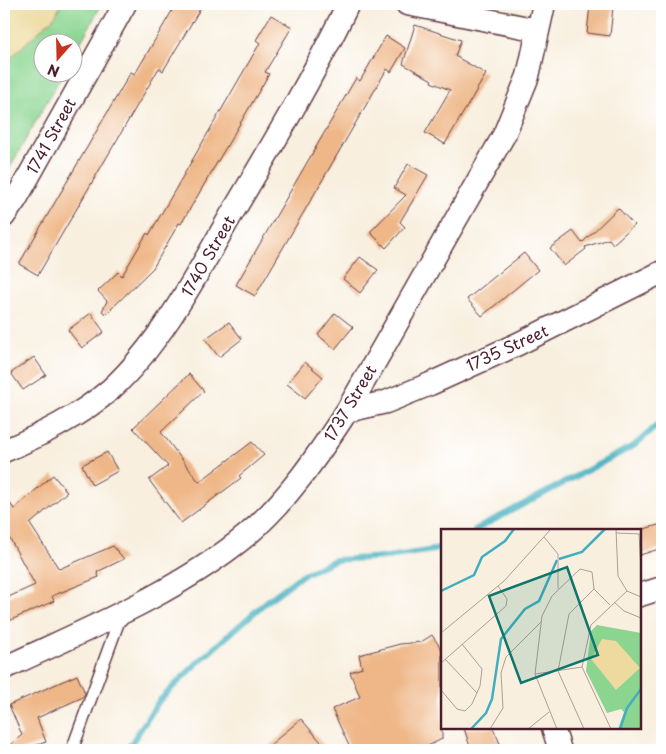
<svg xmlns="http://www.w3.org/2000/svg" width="666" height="754" viewBox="0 0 666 754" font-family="'Playpen Sans',sans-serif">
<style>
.green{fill:#8bd591;stroke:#6a7a5e}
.sand{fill:#eeda9e;stroke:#9c7c64}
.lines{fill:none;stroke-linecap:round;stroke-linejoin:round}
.stream{stroke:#40aebe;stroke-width:6}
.building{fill:#efb788}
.service-casing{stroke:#643e46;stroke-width:14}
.minor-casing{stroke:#643e46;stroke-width:25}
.service{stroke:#fff;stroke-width:11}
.minor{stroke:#fff;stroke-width:22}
.labels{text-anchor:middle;stroke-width:4.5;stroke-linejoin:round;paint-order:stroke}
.street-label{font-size:16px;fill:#4a1f2b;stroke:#fff}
.inset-river{fill:none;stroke:#40aebe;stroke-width:2.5}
.inset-road{fill:none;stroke:#b29c97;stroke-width:1}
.view{fill:#0f766e;fill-opacity:0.15;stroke:#0f766e;stroke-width:2.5}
.inset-edge{fill:none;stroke:#4a1f2b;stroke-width:2.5}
</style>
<rect width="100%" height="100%" fill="#fff"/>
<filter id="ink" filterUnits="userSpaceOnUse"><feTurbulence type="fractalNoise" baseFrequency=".02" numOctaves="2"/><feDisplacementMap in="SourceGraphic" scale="10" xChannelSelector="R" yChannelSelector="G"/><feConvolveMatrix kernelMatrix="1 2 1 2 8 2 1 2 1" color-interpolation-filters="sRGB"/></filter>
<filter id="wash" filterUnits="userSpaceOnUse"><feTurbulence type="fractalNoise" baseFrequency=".0096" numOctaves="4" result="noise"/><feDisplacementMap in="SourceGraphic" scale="20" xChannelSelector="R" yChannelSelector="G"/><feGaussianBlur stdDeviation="1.12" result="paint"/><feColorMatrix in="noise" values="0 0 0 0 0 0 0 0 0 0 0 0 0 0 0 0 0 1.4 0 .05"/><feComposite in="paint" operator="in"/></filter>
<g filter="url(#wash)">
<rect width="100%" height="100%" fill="#f8efdf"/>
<path class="green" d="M61 4H102L73 56 72 42H42V72L63 73 4 178V64L55 16Z"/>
<path class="sand" d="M4 4H61L55 16 4 64Z"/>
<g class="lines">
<path class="stream" d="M475 530 635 445 662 421
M127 750 159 701 195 665 266 602 302 575 335 560 387 557 434 550 442 546"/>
</g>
<g id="blocks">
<path class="building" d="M176 4H203L163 71 159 68 38 275 19 264 131 72 135 74Z
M590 5 613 7 610 36 587 33Z
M271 15 292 27 265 72 269 74 181 224 179 223 153 268 106 314 102 311 107 301 98 291 118 272 122 276 147 233 149 235 260 43 256 40Z
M415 25 461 40 455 56 486 74 445 144 425 133 450 90 431 82 432 80 403 64Z
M386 36 405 48 391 72 387 69 255 296 236 285 356 78 360 81Z
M408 164 428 175 400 222 405 227 386 248 370 232 406 195 394 188Z
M618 208 634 225 613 244 609 239 585 247 586 249 564 266 550 248 573 231 582 243Z
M524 253 538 270 482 316 467 299Z
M360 257 378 270 360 293 343 279Z
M91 313 104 332 82 348 68 330Z
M335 313 353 327 335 349 318 335Z
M229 322 242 339 219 357 205 339Z
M34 357 46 375 23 390 11 373Z
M305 362 323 377 305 398 287 384Z
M189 374 204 391 161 432 199 482 252 442 264 455 239 476 241 478 181 523 149 480 168 466 133 428Z
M107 452 118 471 92 485 82 465Z
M53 475 67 492 30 524 59 569 113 546 124 559 97 572 99 577 52 596 54 601 4 623V599L35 585 4 528V495L14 509Z
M662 524V548L640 555V530Z
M432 635 442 650V739L420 750H351L332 709 360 697 350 672 362 668 359 655 400 644 421 642Z
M77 675 85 693 83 697 37 718 46 742 20 750H4L22 735 9 705Z
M301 719 328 750H264Z
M464 728H493L503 750H471Z"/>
</g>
</g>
<g filter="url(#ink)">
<use href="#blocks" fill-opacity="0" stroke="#643e46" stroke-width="1"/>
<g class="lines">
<g class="service-casing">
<path id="service" d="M72 750 121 615"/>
</g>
<g class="minor-casing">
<path id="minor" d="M407 4 538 30
M4 216 16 199 125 4
M347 411 386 402 430 384 518 344 662 272
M4 451C41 435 80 416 111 389 162 342 197 274 231 215 272 146 313 77 348 4
M640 595 662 588
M4 668C87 629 175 594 247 535 288 500 318 455 347 411L504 135 528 76 544 4
M553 728 560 750"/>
</g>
<use href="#service" class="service"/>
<use href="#minor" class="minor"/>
</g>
</g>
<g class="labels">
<g class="street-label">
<text transform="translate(51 136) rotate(-61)" y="6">1741 Street</text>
<text transform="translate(208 256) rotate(-60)" y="6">1740 Street</text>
<text transform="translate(507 348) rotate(-25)" y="6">1735 Street</text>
<text transform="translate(350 403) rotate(-59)" y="6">1737 Street</text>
</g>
</g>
<g transform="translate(441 529)">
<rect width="200" height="200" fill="#f8efdf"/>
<path d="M156 96 200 104V200H177L183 183 180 180 166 184 145 142 150 102Z" fill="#8bd591"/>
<path d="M161 110 175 112 199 139 175 161 150 130Z" fill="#eeda9e"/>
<path class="inset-river" d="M118 30 141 23 164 0M0 62 33 46 41 28 64 12 73 0M30 200 45 184 51 170 60 110 84 80 98 72 116 31M179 200 186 179 200 160"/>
<path class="inset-road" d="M175 0 177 47 186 62 200 68M175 4 200 5M198 5 200 42M103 8 117 25V60M153 60 169 76M173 73 183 82 200 89M0 104 63 52 110 0M4 130 36 164M0 134 65 77 66 70 57 57M94 145 141 138M0 161 16 180 24 182 31 175 39 157 41 140 21 115M49 200 62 179 60 144 65 128 100 93M87 200 108 183M116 200 94 145 101 87 111 67 139 40 151 43 153 60M143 200 117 142 128 85 153 60M170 200 141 138 150 96 186 62"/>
<path class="view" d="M126 38 157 126 80 154 48 67Z"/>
<rect width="200" height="200" class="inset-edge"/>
</g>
<rect width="666" height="754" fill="none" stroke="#fff" stroke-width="20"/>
<g transform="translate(58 58) rotate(200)"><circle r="24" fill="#ffffff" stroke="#b7a5aa"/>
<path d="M0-4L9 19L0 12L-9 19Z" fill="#c8321e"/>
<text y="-8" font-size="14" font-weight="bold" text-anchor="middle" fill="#4a1f2b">N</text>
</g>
</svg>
